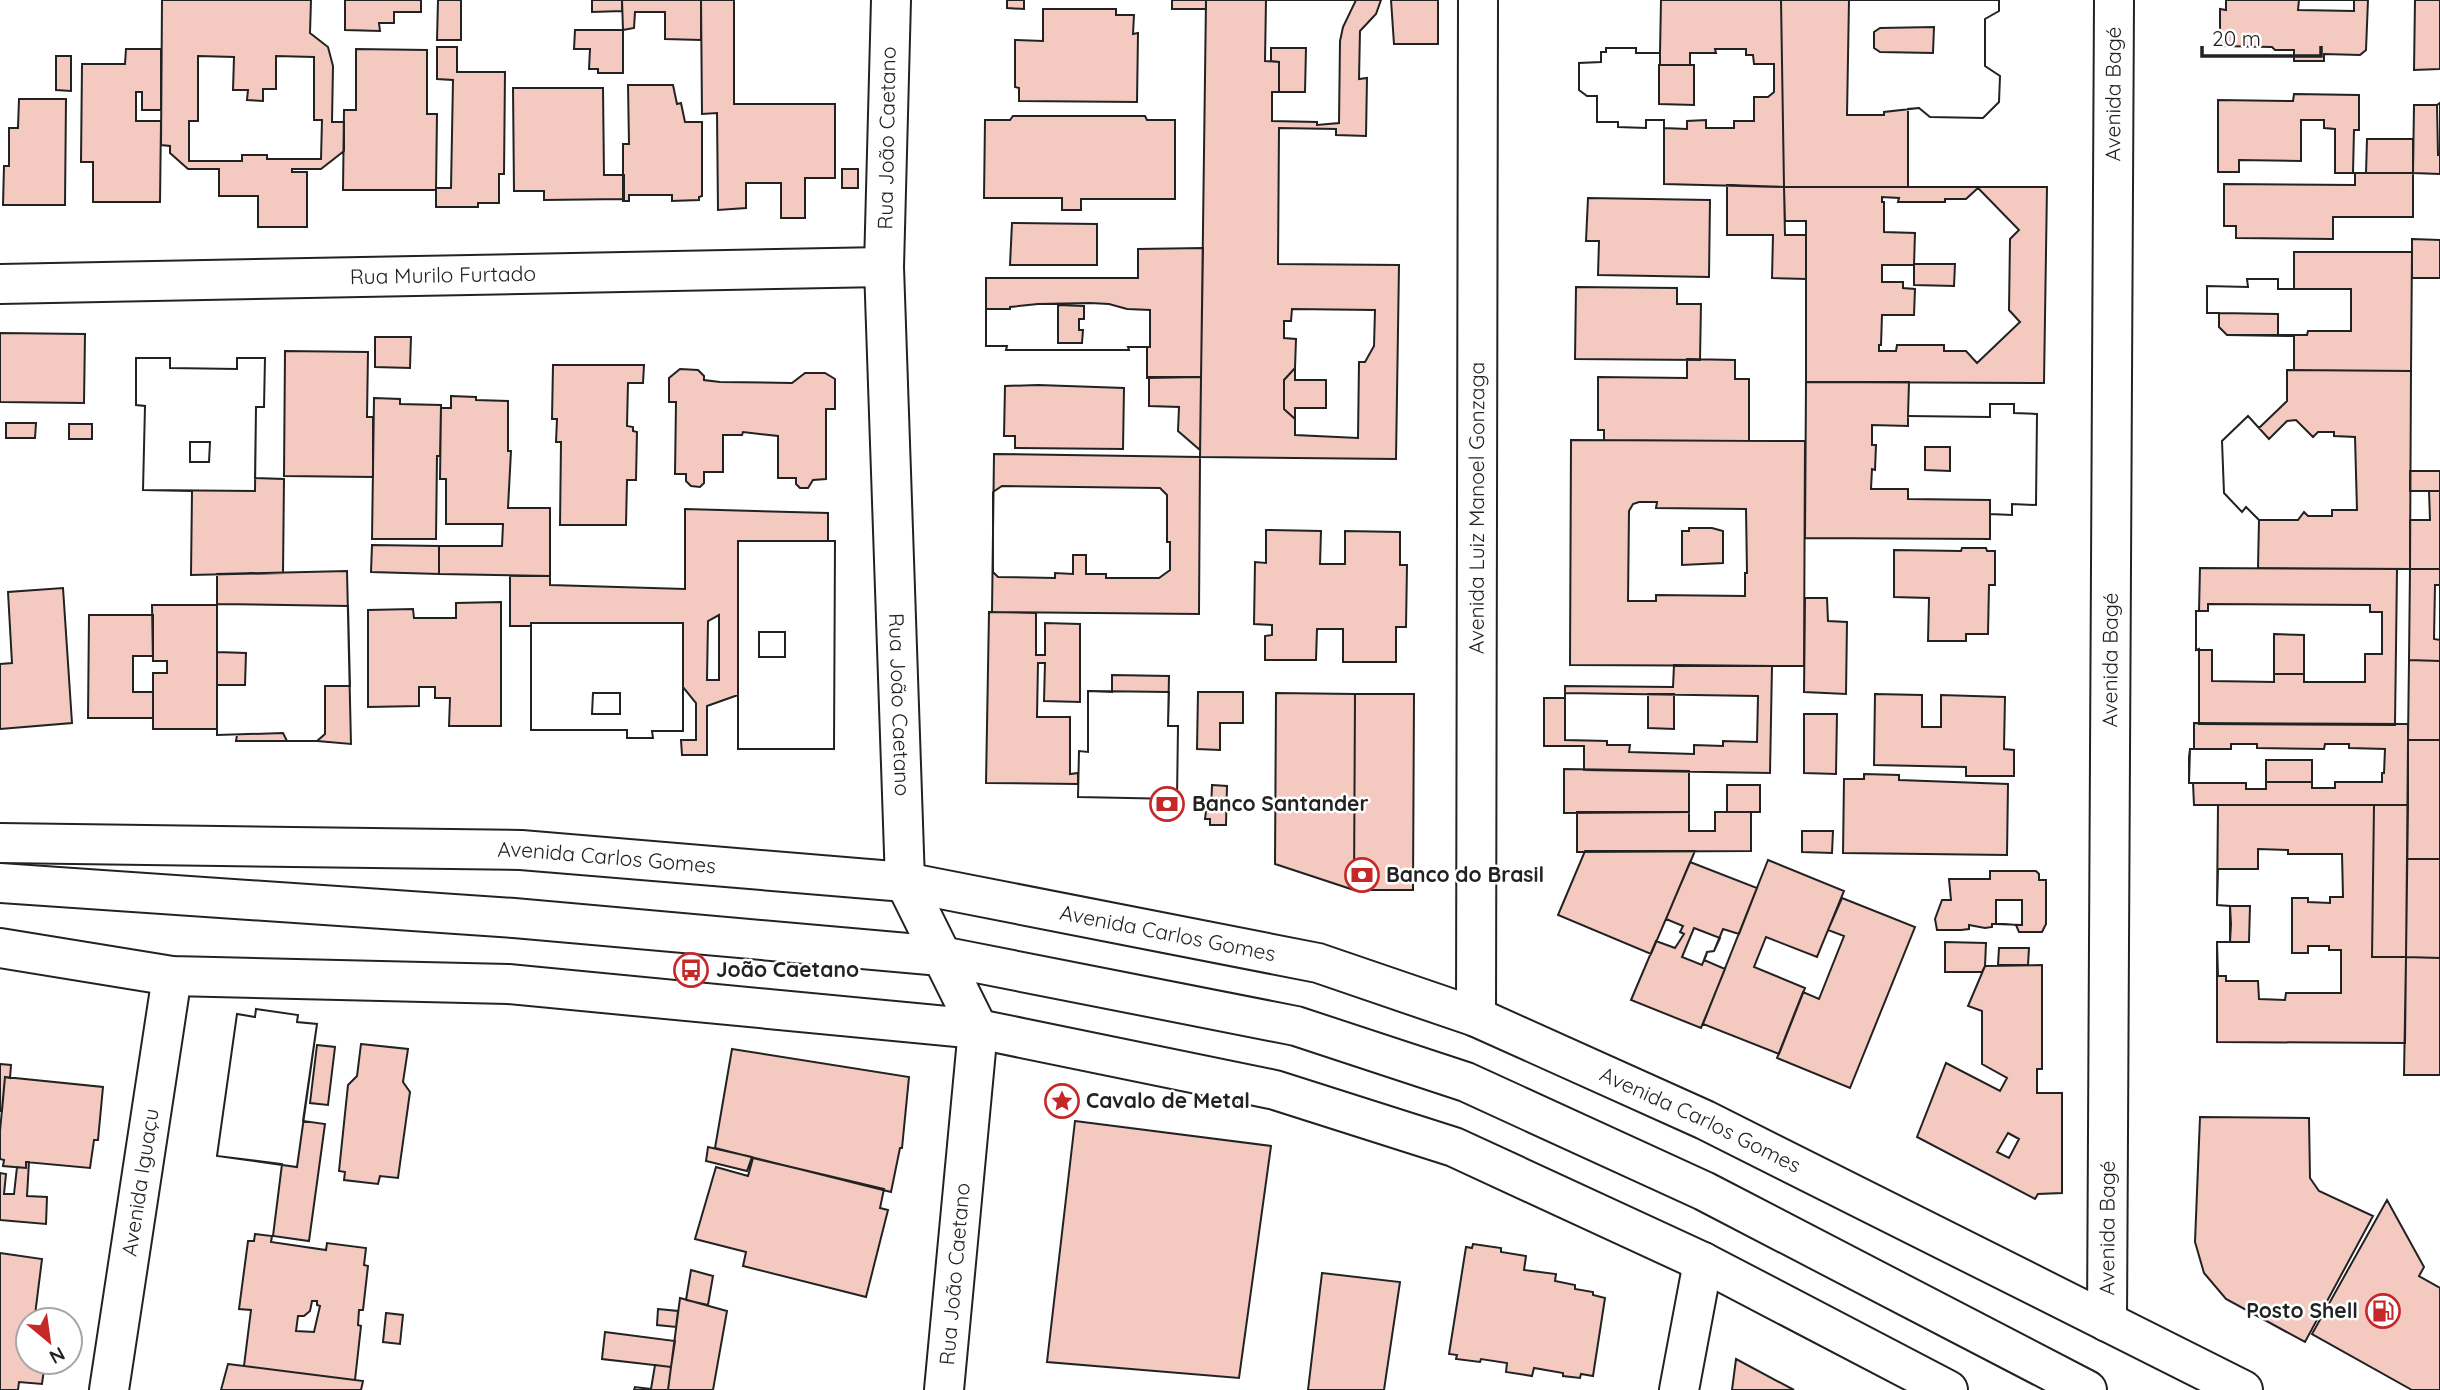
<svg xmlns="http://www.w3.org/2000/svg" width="2440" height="1390" viewBox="0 0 2440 1390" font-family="Quicksand,sans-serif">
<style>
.building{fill:#f3c9c0;stroke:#222;stroke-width:2;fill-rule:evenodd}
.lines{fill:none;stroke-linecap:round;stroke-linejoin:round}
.minor-casing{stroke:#222;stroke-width:42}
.major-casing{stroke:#222;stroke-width:42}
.minor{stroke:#fff;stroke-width:38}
.major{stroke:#fff;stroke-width:38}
.labels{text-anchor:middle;stroke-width:5;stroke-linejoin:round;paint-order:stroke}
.street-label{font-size:21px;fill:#222;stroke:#fff}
.poi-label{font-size:21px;font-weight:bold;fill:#222;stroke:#fff;text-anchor:start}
</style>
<rect width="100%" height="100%" fill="#fff"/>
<path class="building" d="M162 0H311L310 33 328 47 333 66 332 122H344V151L321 169H292V172H307V227H258V196H219V169H188L170 153V146L161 145Z
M345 0H421V12H394V23H379L380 31 345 30Z
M438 0H461V40H437Z
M592 0H622V11L592 12Z
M622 0H701V40L665 39V12H635L634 28 623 30Z
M701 0H734V104H835V178H805V218H781V183H746V208L718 210 717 113 702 114Z
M1007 0H1024V9L1007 8Z
M1172 0H1206V9H1172Z
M1206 0H1381L1376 14 1360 31 1359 79 1367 78 1366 136 1336 135V129L1279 128 1278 264 1399 265 1396 459 1200 457Z
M1266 0H1356L1343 27 1340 41 1339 123 1317 125V122L1272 121V92H1279V62L1265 61Z
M1391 0H1438V44H1394Z
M1661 0H1781L1784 187 1664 184V120H1646V128L1618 127V122H1597V96H1587L1579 90V63L1601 62V52H1606V48H1636V53H1660Z
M1781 0H1999V11L1985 19V66L2000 76 1999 102 1983 118 1930 117 1919 108 1908 109V187H1784Z
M1849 0H1999V11L1985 19V66L2000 76 1999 102 1983 118 1930 117 1919 108 1884 112V115H1847Z
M2226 0H2368L2366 50 2360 55 2324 54V61H2294V50H2275L2272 47 2220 46V9L2226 10Z
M2299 0H2354V11L2298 10Z
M2415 0H2440V69L2414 70Z
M1043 9H1116V15H1134L1133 34 1138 33 1137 102 1019 101V88L1015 87V40L1043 41Z
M1934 27 1933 53 1880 52 1874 48V32L1880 28Z
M575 30H623V73H598V69H589L590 49H574Z
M437 47H457V72H505L504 174H499V203H478V207H436V188H451L453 80 437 79Z
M1271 48H1306L1305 92H1279V62L1271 61Z
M1606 48H1636V53H1660V65H1690V53H1716L1715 49H1746V55H1753L1754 64H1774V92L1768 97H1754V121H1734V128H1706V120L1687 121V129L1664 128V120H1646V128L1618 127V122H1597V96H1587L1579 90V63L1601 62V52H1606Z
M126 49H161V110H142V92H136V121H161L160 202H93V162H81L82 64H125Z
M356 49 427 50V114H437L436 190H343L344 110H356Z
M56 56H71V91L56 90Z
M198 56 234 57 233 90H248L247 100 263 101V89H276V56L314 57V120H322L321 159H267V155H242V161H189V121H198Z
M1659 65H1694V105L1659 104Z
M628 85H673L677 104 681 103 685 122H702V196L699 197V200L672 201V195H629V201H623V144H629Z
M513 88H603L604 175H624V199L544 200V191H514Z
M2294 94 2359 95V130H2354L2353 173H2335V129L2324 128V120H2301V161L2239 160V172H2218V100L2293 101Z
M19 99H66L65 205H3L4 166H9V128H18Z
M2440 103V155H2438L2437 105Z
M2440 103V174L2413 173 2414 105H2437Z
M1013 116H1145L1147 120H1175V199H1081V210H1062V198H984L985 120H1010Z
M2367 139H2413V173H2366Z
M842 169H858V188H842Z
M2355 173H2413V217H2333V239L2236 238V226H2224V184L2355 185Z
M1727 185 1784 187 1785 235H1806V279L1772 278 1773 235H1727Z
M1784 187H2047L2044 383 1806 382V221H1785Z
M1978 188 2019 230 2010 239 2009 310 2020 322 1977 363 1966 351H1944V345H1897L1896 351H1879V345H1881L1882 315H1914L1915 289 1903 288V282H1882V265H1914L1915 233 1884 232V202H1882V197L1899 198 1898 202H1945V199H1966Z
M1588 198 1710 200 1709 277 1598 275 1599 241H1586Z
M1012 223 1097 224V265H1010Z
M2412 239 2440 240V278H2412Z
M1203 248 1201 377 1147 378V347H1128L1129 350H1006L1007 346H986V278H1138V249Z
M2294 252H2412L2411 371 2294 370V336L2227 335 2219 327V313H2207V286L2248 287 2247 279H2278V289H2294Z
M1914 264H1955L1954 286 1914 285Z
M2247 279H2278V289H2351V331H2308L2307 335H2227L2219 327V313H2207V286L2248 287Z
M1576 287 1677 288V304H1701L1700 360 1575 359Z
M1090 303 1109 304 1127 309 1150 310V347H1128L1129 350H1006L1007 346H986V309H1010V307L1038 304Z
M1058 305 1084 306V319H1079V330H1083L1082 343H1058Z
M1292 309 1375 310 1374 346 1365 362H1359L1358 438 1295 435V419L1284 409V380L1295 368 1296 339 1284 338V321H1291Z
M2219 313 2278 314V335H2227L2219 327Z
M0 333 85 334 84 403 0 402Z
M375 337H411L410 368 375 367Z
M285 351 368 352 367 417H373V477L284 476Z
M136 358H170V368L237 369V358H265L264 407H256L255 478 284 479 283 573 191 575 192 491 143 490 145 406 136 405ZM190 442H210L209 462H190Z
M136 358H170V368L237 369V358H265L264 407H256L255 491 143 490 145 406 136 405ZM190 442H210L209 462H190Z
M1687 359 1735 360V379H1749V441L1604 440V430H1598V377L1687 378Z
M553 365H644L643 383H628L627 426 633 427V431L637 432 636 480H627L626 525H560L561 442H556L557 419H552Z
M1295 368V380H1326V408H1295V419L1284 409V380Z
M680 369 698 370 704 376V380L720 382 792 383 805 373H825L835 379V409H826V479L813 480 808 488H800L796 484V478H778V436L743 432 742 435H723V472H704V483L700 487 691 486 686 481V474H675L676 402H669V378Z
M2287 370 2411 371 2410 569 2258 568 2259 520 2246 507 2242 512 2224 493 2222 441 2248 416 2259 428 2287 401Z
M1149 377H1201L1200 450 1178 431 1179 407 1149 406Z
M1806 382H1909L1908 416 1990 417V404H2014V413L2037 414 2036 505 2012 504V515L1990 514V539L1805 538Z
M1038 385 1124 388 1123 449 1015 448V436H1004L1005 386Z
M451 396 476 397V400L508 401V451H511L508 508H550V576L439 574V546H502L503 524H446V479H440L441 408H451Z
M374 398 400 399V404L441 405 440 456H437L436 539H372Z
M1990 404H2014V413L2037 414 2036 505 2012 504V515L1990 514V500L1908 499V489H1871L1872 469 1875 470 1876 445H1872V425L1908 426V416L1990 417Z
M2248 416 2269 439 2287 421 2296 420 2313 437 2318 432H2334V436L2355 437 2357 510H2332V516H2308L2304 512 2298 520H2259L2246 507 2242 512 2224 493 2222 441Z
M6 423H36L35 438H6Z
M69 424H92V439H69Z
M1571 440 1805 441 1804 666 1570 665Z
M1925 447H1950V471L1925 470Z
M994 454 1200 457 1199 614 992 612Z
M2410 471H2440V491H2410Z
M1002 486 1160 488 1167 495V542H1170V570L1159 578H1106V574H1086V555H1073V574L1055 573V578L998 577 993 572V492Z
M2429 491H2440V569H2410V520H2430Z
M1639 502H1657L1656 508 1746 509 1747 573H1745V596L1656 595V601H1628L1629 511 1633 504Z
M685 509 828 513V541H835L834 749H738V695L707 706V755H682L681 740H696V703L683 687V731H652L653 738H627V730H531V626H510V576H550V585L685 589ZM719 615V680H707L708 621ZM759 632H785V657H759ZM593 693H620V714H592Z
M1689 528H1712L1723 531V563L1682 565V531H1689Z
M1266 530 1321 531 1320 564H1345V531L1400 532V565H1407L1406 627H1396V662H1343V629H1317L1316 660H1265V636L1272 635V625L1254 624 1255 562 1266 563Z
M738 541H835L834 749H738ZM759 632H785V657H759Z
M372 545 439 546V574L371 572Z
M1962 548H1986L1987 551H1995V585H1989L1988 634H1966V641H1928L1929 598 1894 597V550L1961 551Z
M2200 568 2397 569 2395 725 2199 724V649L2196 650V611H2199Z
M2410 569H2440V661L2409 660Z
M347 571 351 744 317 741H236L237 735H217V574Z
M2435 585H2440V640L2434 639Z
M63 588 72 723 0 729V664L12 663 8 592Z
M1805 598H1827L1828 621 1847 622 1846 694 1804 692Z
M501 602V726H449L450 698H435V687H419V706L368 707V610L413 609 414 618H456V603Z
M217 604 348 606 350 686H325V734L317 741H287L283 733 217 735V685H245L246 653 217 652Z
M2208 604 2370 605V612H2382V654H2365V682H2304V674H2274V682L2212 681V650H2196V611H2208Z
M152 605H217V729H153V673H167V661H153Z
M989 612 1036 613V655H1045V623L1080 624V702L1044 701 1045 663H1038L1037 717H1070V774L1078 773V784L986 783Z
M89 615H153V656H133V692H153V718H88Z
M531 623H683V731H652L653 738H627V730H531ZM593 693H620V714H592Z
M2274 634 2304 635V674H2274Z
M2409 660 2440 661V740H2408Z
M1674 665 1772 666 1770 773 1584 770V746H1544V698H1565V686L1673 687Z
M1112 675 1169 676 1168 726H1178L1177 799 1078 797 1079 751 1088 752V691L1112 692Z
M1088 691 1169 692 1168 726H1178L1177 799 1078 797 1079 751 1088 752Z
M1198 692H1243V723H1220V750L1197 749Z
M1276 693 1355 694 1354 890 1275 864Z
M1565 693 1758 696 1757 742 1723 741V746L1694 745V754L1629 752 1630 745H1607V741L1565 740Z
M1355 694H1414L1413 890H1354Z
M1648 694H1674V729L1648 728Z
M1875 694 1922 695V727H1941V695L2005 697 2004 749 2014 750V776H1966V767L1874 765Z
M1804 714H1837L1836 774 1804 773Z
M2194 723 2408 724V805H2194L2193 783H2189V757L2190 749H2194Z
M2408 740H2440V859H2407Z
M2231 744H2257V748L2324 749 2325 744H2349V748L2385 749 2384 773H2382V782H2335V788H2312V782H2266V789H2246V783H2189L2190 749H2231Z
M2266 760H2312V782H2266Z
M1564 769 1689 771V812L1564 813Z
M1864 774 1899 775V780L2008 784 2007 855 1843 853 1844 779H1864Z
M1212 785 1227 786 1226 825H1210V819H1205L1206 811H1211Z
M1727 785H1760V812H1727Z
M2218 805H2374L2372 957H2406L2405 1043 2217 1042V942H2230L2231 924 2230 906 2217 905Z
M2374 805H2408L2406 957H2372Z
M1577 812H1689V831H1715V812H1751V851L1577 852Z
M1802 831H1833L1832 853 1802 852Z
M2258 849 2288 850V854H2342L2343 897H2330V903L2308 902V898H2292V953H2308V946H2329V950H2341V993H2286L2285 1000 2259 999 2258 981H2226V976H2218L2217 942H2230L2231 924 2230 906 2217 905 2218 869H2258Z
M1585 851H1695L1651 954 1558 915Z
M2407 859H2440V958L2406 957Z
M1768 860 1844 891 1817 957 1766 937 1754 967 1805 988 1779 1054 1703 1024Z
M1690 862 1757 888 1739 934 1723 929 1714 951 1707 952 1706 956 1704 960 1725 969 1701 1028 1631 1000 1656 941 1675 948 1684 934 1680 932 1683 926 1666 919Z
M1990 871H2036L2039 874V880H2046V924L2042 932H2019L2016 925 2005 924H1992V927L1985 928 1969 925V929L1961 930H1937L1935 919 1942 900H1951L1949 879H1990Z
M1842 898 1915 927 1850 1088 1777 1058 1803 992 1819 999 1844 936 1828 930Z
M1996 900H2022V925L1996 924Z
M2230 906H2250L2249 942H2230Z
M1694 928 1720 938 1714 951 1707 952 1702 965 1682 957Z
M1945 942 1986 943 1985 966 1982 972H1945Z
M1999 948H2029L2028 965H1998Z
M2406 957 2440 958V1075H2404Z
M2042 965V1069H2037V1093H2062V1193L2038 1194 2035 1199 1917 1137 1946 1063 2000 1091 2007 1078 1982 1064V1011L1968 1006 1985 966ZM2008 1133 2019 1139 2009 1158 1997 1152Z
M256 1009 298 1015 297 1022 317 1024 297 1167 217 1156 237 1014 255 1017Z
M256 1009 298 1015 297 1022 317 1024 303 1121 325 1124 309 1241 273 1236 282 1164 217 1156 237 1014 255 1017Z
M361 1044 408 1049 403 1082 410 1092 398 1178 380 1176 378 1184 344 1180 345 1172 339 1171 348 1085 357 1076Z
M317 1045 335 1047 328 1105 310 1103Z
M732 1049 909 1077 902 1148H900L891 1192 715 1148Z
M0 1064 11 1065 10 1078 5 1077 2 1111H0Z
M5 1077 103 1087 98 1140H94L90 1168 26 1162V1168L3 1166 4 1160 0 1159V1131Z
M2200 1117 2309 1118 2310 1178 2319 1191 2373 1216 2305 1342 2226 1299 2204 1273 2195 1242Z
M1075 1121 1271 1146 1239 1378 1047 1362Z
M708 1147 752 1157 747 1171 706 1161Z
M753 1158 884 1189 880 1208 888 1210 866 1297 743 1266 746 1252 695 1239 716 1167 748 1176Z
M26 1162H29L27 1196 47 1197 46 1224 0 1220V1173L6 1174 4 1194H14L17 1167 26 1168Z
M2387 1200 2424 1267 2419 1276 2440 1288V1390H2412L2312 1334Z
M255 1234 272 1236 271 1242 326 1250 327 1243 366 1248 364 1265 368 1266 363 1310H359L358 1325 361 1326 355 1380 244 1366 251 1310 239 1309 248 1241H254ZM312 1301H317V1305L320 1306 314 1332 296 1331 298 1316H304L310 1311Z
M1473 1244 1501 1248V1252L1526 1256 1524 1270 1556 1274 1555 1281 1575 1285V1289L1593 1292V1295L1605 1298 1593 1376 1581 1374 1580 1378 1563 1376V1373L1534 1368 1532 1376 1506 1372 1507 1363 1481 1359 1480 1362 1456 1359 1457 1355 1449 1354 1466 1247 1472 1248Z
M0 1253 42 1259 35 1315 51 1317 50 1320H28V1362H45L42 1384 19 1382 18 1390H0Z
M691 1270 713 1276 708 1305 686 1300Z
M1322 1273 1400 1282 1384 1390H1308Z
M680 1298 727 1311 713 1390H668Z
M658 1309 678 1311 676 1327 657 1325Z
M386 1313 403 1315 400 1344 383 1342Z
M605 1332 675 1341 671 1367 602 1359Z
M1736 1359 1794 1390H1732Z
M228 1364 355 1380 363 1381 361 1390H221Z
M655 1365 671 1367 668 1390H634L635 1387 651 1389Z"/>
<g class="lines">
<g class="minor-casing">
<g id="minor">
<path id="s1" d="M891 0 884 267 905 882 978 1029 944 1390"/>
<path id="s2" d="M0 284 884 267"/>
<path d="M0 883 514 918 941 956 1296 1026 1466 1082 1704 1191 2087 1390"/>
<path id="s3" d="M1476 1017 1478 0"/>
<path id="s4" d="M2107 1322 2114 0"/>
<path id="s5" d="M109 1390 172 976"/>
<path d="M1679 1390 1703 1262"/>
</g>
</g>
<g class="major-casing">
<g id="major">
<path id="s6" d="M0 843 521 850 905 882 1318 963 1476 1017 1705 1120 2243 1390"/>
<path d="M0 948 172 976 508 984 978 1029 1275 1090 1454 1147 1703 1262 1948 1390"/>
</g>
</g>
<use href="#minor" class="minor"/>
<use href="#major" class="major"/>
</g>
<defs>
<g id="bank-ring" transform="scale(1.75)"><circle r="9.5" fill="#fff" stroke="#c62828" stroke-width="1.5"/><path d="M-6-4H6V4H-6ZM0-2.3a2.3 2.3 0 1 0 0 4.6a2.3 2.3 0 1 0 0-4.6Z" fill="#c62828"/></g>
<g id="bus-ring" transform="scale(1.75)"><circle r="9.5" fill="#fff" stroke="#c62828" stroke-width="1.5"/><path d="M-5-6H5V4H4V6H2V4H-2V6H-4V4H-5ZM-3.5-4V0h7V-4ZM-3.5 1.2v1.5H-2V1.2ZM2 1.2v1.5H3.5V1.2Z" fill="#c62828"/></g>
<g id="sight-ring" transform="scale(1.75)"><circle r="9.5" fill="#fff" stroke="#c62828" stroke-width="1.5"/><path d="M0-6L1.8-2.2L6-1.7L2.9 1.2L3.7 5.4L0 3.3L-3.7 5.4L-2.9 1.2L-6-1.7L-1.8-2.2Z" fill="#c62828"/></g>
<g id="fuel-ring" transform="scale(1.75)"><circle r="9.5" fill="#fff" stroke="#c62828" stroke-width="1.5"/><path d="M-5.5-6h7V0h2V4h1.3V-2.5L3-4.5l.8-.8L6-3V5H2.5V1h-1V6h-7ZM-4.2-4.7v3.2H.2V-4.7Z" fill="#c62828"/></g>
</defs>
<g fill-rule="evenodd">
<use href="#bank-ring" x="1167" y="804"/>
<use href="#bank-ring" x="1362" y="875"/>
<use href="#bus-ring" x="691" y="970"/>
<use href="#sight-ring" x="1062" y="1101"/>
<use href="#fuel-ring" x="2383" y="1311"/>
</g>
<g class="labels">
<g class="street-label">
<text dy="7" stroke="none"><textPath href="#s4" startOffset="1228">Avenida Bagé</textPath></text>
<text transform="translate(887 138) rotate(-89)" y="7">Rua João Caetano</text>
<text dy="7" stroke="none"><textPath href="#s2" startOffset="443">Rua Murilo Furtado</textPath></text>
<text dy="7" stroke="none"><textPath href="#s3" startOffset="509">Avenida Luiz Manoel Gonzaga</textPath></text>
<text dy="7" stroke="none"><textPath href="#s4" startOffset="662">Avenida Bagé</textPath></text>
<text dy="7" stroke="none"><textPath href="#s1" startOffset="705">Rua João Caetano</textPath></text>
<text dy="7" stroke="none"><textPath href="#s6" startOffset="607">Avenida Carlos Gomes</textPath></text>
<text dy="7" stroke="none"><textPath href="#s6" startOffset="1174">Avenida Carlos Gomes</textPath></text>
<text dy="7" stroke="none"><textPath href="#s6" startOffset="1741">Avenida Carlos Gomes</textPath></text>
<text dy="7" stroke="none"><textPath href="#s5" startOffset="210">Avenida Iguaçu</textPath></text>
<text dy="7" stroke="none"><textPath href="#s4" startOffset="94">Avenida Bagé</textPath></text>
<text transform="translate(955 1274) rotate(-85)" y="7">Rua João Caetano</text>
</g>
<g class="poi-label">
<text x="1192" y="811">Banco Santander</text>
<text x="1386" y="882">Banco do Brasil</text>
<text x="716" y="977">João Caetano</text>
<text x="1086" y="1108">Cavalo de Metal</text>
<text x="2358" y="1318" text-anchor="end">Posto Shell</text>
</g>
</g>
<g transform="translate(49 1341) rotate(151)"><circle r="33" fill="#ffffff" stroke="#a7a7a7" stroke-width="2"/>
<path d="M0-5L12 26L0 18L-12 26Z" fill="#c62828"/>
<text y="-10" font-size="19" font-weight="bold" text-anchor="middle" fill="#222222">N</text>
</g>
<path d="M2202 46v10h119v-10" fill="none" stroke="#222222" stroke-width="3.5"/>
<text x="2212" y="46" font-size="21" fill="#222222" stroke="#ffffff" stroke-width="5" paint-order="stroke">20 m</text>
</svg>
